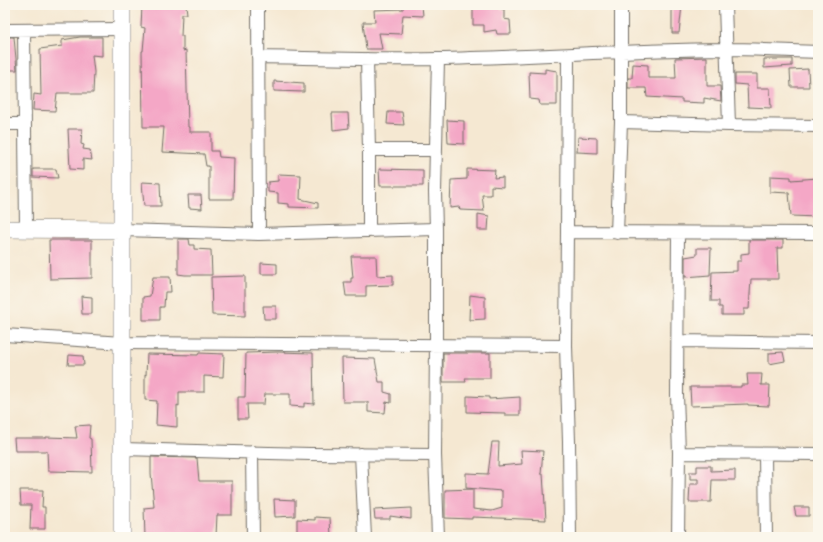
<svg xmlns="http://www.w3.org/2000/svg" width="823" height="542" viewBox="0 0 823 542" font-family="'Comic Neue',sans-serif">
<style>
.building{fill:#f4a7c6}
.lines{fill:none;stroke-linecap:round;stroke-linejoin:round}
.street-casing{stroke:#726d65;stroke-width:14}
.secondary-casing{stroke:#726d65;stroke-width:18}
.street{stroke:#fff;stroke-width:12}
.secondary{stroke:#fff;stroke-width:17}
</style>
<rect width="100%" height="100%" fill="#fbf7ec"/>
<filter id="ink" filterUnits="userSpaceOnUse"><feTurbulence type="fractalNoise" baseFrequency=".025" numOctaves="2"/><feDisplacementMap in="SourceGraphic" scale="8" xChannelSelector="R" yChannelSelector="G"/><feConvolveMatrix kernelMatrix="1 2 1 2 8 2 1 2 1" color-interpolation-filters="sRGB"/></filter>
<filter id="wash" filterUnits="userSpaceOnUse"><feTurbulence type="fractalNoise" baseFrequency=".012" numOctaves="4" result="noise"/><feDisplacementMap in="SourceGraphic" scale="16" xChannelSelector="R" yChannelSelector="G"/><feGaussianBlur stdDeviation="0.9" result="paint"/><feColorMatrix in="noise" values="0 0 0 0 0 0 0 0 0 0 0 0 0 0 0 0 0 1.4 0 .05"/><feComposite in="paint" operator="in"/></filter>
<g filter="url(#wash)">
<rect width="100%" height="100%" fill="#f5e8d2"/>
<g id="blocks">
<path class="building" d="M142 5H186L187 14H182L181 36H183V51L186 50 188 127H190V132H211V151H218L219 157 234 158 233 199H209V166H206L204 154 162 152 164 127H143L142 51H143L145 28 141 27Z
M403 5H422L423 16 403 15 401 34 379 33 382 49H366L363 22H375L374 10 403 9Z
M473 5H501V10H504V19L510 20 511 34H497L496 30 484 32V25H473Z
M672 5H682L679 33H672Z
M5 37H14L17 70H7V66H5Z
M80 37H102V56L92 55 94 72 93 93H57L55 111 33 110 34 94 41 95 40 49 62 46V40Z
M707 57V86H720L721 101 704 98V103L682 102V99L647 97 646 88H628V78H632L633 64 648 65V78H676L675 58Z
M764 59H792V66L764 68Z
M545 69 557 71V105H540L539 100 530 99 529 72 545 73Z
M808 69 809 87H791L790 70Z
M735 74H757V88H770L771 108 748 107 747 85 735 84Z
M274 81 304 83V92L274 91Z
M388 112H402L404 125 387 124Z
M332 113H348L349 128 333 130Z
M447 120 464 121V144L448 143Z
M68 129H82L81 144 84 145 83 149 90 150 92 160 83 159V170L70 169Z
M578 137 597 138V153L577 152Z
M33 169H56L58 178 33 177Z
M379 169 423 170V186H380Z
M467 169 495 170 494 178 503 177V187L491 186V195H482L484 211 460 210 459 207 450 208 451 180 467 179Z
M278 174 301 175 300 199 318 203V208L289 207V204L278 203V193L268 192V182L278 181Z
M770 176 791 177V180L818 178V217L791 216 789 193 770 192Z
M142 182 160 183 161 206H144Z
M188 195H201L202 209 189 208Z
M478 214 489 216 488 230H478Z
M178 239H189L190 245H194V249L211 250 212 275H185L178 274Z
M49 240H92V278L50 279Z
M749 240H783V248H777L778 279H751L749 309H744V315H722V307H719V301H711L712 272 737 271V261H741V254L749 253Z
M697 248H711L710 275 685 277V257L697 255Z
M351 256H376L377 276 393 275V285L366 286V296H346L344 282H351V278H353Z
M261 263 277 264V274H261Z
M245 276V316L212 315 211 277Z
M153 277H170L171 292H165L164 307H160V320H143V297L150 296Z
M470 295 485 297V319L469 320Z
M81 296 92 297V314H82Z
M263 306H276V319H264Z
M278 352 313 353 314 404 304 403V407L290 406V394H265L264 404H247L248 419H238V397H245L246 353Z
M783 352 785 361 769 364V353Z
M199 353 224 354 223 377 204 376V392H179V406L177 405V427L156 425 157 401 145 400V374L146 375 147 354 198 355Z
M443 353H490V378H465L466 382H443Z
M69 355 83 356 84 365H68Z
M342 358 375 359 379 382H384V392L391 394V403L386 402 385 413 368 412V402H343Z
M747 374H762L761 385H770L769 406 748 405V404L691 406 690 387H741V385H748Z
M467 396 489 397V399L520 397V415H505V413L467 412Z
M90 425 89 438 91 439 92 472 48 471 47 451H15L14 438H46V437L77 438 75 426Z
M492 442H499L498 466 522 464 521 450 543 451 541 474H543L546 520 498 518 472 517V519L445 518V490L473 489V509L492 511 502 508V491L466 488V473L488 474Z
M151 457 197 458 199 481H232V515H217L216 536 189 534V537H145L144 508 154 507 151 473Z
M697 466H711V471L735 470V480H712L711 502H689L690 484H698V479H690V472H697Z
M20 490H43L42 507H45V529H30L31 505H21Z
M274 499 295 500V516L275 517Z
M794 507H809V516H796Z
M411 508V519L390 516V519H375L374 510Z
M315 517 330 518 331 536H308V537H297V519L315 520Z"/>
</g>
</g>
<g filter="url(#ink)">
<use href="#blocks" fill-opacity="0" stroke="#726d65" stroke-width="1"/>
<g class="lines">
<g class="street-casing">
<path id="street" d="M258 5 259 234
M725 5 729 125
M5 30 122 29
M24 30 26 229
M568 55 567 232 566 346 569 442 570 537
M258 57C318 58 377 60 437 59 533 57 628 50 724 49 755 49 787 51 818 52
M367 59 369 150V231
M438 59 435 192 436 229V345L435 455 438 537
M621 122 729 125 818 126
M5 124H25
M369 150H436
M122 230 259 234 436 229
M567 232 818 233
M617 233 621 122V5
M678 233 677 395 679 453 678 537
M5 335 122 343 566 346
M678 341 818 343
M122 449 310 454 435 455
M252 452 253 537
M679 453 818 454
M361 454 365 537
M765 454 766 537"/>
</g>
<g class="secondary-casing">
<path id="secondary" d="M122 5V537
M5 229 122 230"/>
</g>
<use href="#street" class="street"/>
<use href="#secondary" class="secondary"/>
</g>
</g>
<rect width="823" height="542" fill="none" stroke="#fbf7ec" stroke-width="20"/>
</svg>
